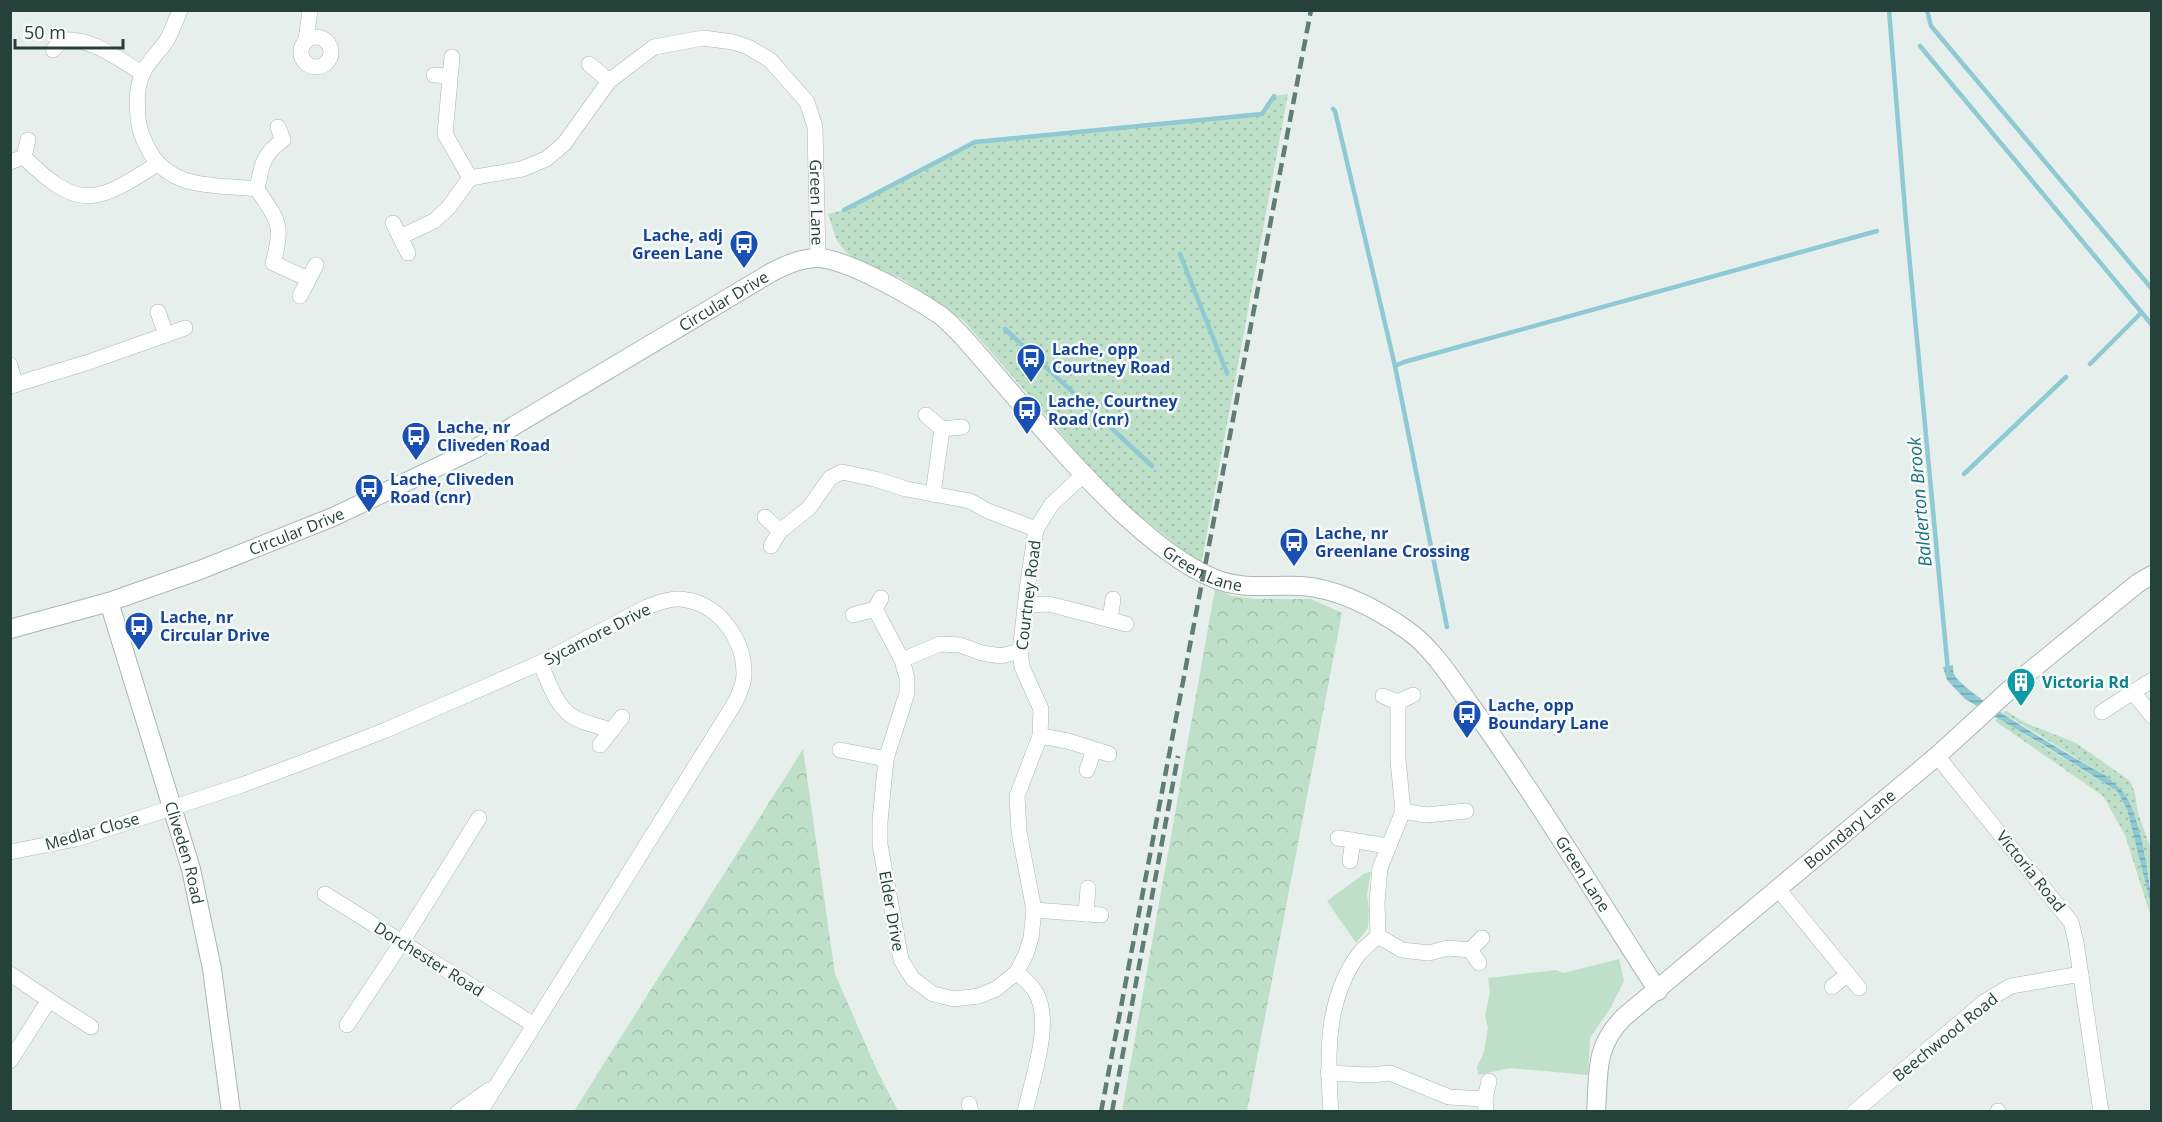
<svg xmlns="http://www.w3.org/2000/svg" width="2162" height="1122" viewBox="0 0 2162 1122" font-family="'Open Sans',sans-serif">
<style>
.grass{fill:url(#grass-dots)}
.forest{fill:url(#forest-crowns)}
.park{fill:#bfe0c8}
.water{fill:url(#water-rules)}
.lines{fill:none;stroke-linecap:round;stroke-linejoin:round}
.stream{stroke:#8ec9d4;stroke-width:4.5}
.minor-casing{stroke:#a8b8b2;stroke-width:16}
.tertiary-casing{stroke:#a8b8b2;stroke-width:20}
.minor{stroke:#fff;stroke-width:15}
.tertiary{stroke:#fff;stroke-width:18}
.rail{stroke:#5f7d75;stroke-width:4.5;stroke-dasharray:12 6;stroke-linecap:butt}
.labels{text-anchor:middle;stroke-width:5;stroke-linejoin:round;paint-order:stroke}
.street-label{font-size:16px;fill:#24423a;stroke:#f7fbf9}
.transit-label{font-size:16px;font-weight:bold;fill:#164399;stroke:#f7fbf9;text-anchor:start}
.culture-label{font-size:16px;font-weight:bold;fill:#0d838f;stroke:#f7fbf9;text-anchor:start}
.water-label{font-size:18px;font-style:italic;fill:#1c6f80;stroke:#f7fbf9}
</style>
<defs>
<pattern id="grass-dots" width="8" height="8" patternUnits="userSpaceOnUse" patternTransform="scale(1.5)"><rect width="8" height="8" fill="#bfe0c8"/><path d="M2 2h.1M6 6h.1" fill="none" stroke="#a4c1ad" stroke-width="1.8" stroke-linecap="round"/></pattern>
<pattern id="forest-crowns" width="20" height="18" patternUnits="userSpaceOnUse" patternTransform="scale(1.5)"><rect width="20" height="18" fill="#bfe0c8"/><path d="M2 6a3 3 0 1 1 6 0M12 15a3 3 0 1 1 6 0" fill="none" stroke="#a4c1ad"/></pattern>
<pattern id="water-rules" width="6" height="5" patternUnits="userSpaceOnUse" patternTransform="scale(1.5)"><rect width="6" height="5" fill="#8ec9d4"/><path d="M0 2.5h6" fill="none" stroke="#74a5ad"/></pattern>
</defs>
<rect width="100%" height="100%" fill="#e6efeb"/>
<path class="grass" d="M1288 94 1201 565 1124 503 1097 477 1032 399 964 321 901 278 883 273 857 261 845 251 837 241 828 214 844 210 975 142 1261 114 1274 96Z
M2006 711 2026 723 2076 743 2130 781 2135 793 2138 813 2151 849V885L2132 809 2106 776 2003 713Z
M1998 718 2117 791 2127 809 2151 905V917L2125 835 2103 796 1995 721Z"/>
<path class="forest" d="M1215 589 1232 596 1254 599H1311L1342 613 1247 1111H1122Z
M803 749 835 974 876 1068 898 1111H574Z"/>
<path class="park" d="M1371 872 1367 894 1369 910 1368 928 1356 943 1327 901 1365 873Z
M1619 959 1624 981 1611 1007 1590 1038 1588 1075 1510 1068 1478 1075 1477 1067 1484 1052 1488 1028 1485 1015 1490 992 1488 978 1556 970 1563 973Z"/>
<path class="water" d="M1953 665C1953 668 1953 671 1954 674 1962 694 2082 762 2106 776 2114 783 2123 790 2128 800 2140 822 2151 880 2151 905L2127 809 2117 791 2047 747 1965 699 1947 680 1943 667Z"/>
<g class="lines">
<path class="stream" d="M1889 10 1906 222 1948 671
M1927 10 1931 26 2152 289
M1920 46 2152 325
M1333 109 1335 111 1395 366 1447 627
M844 210 975 142 1262 114 1274 96
M1180 254 1227 373
M1005 329 1152 466
M2090 364 2141 313
M1395 366 1404 362 1877 231
M1964 474 2066 377"/>
<g class="minor-casing">
<g id="minor">
<path d="M180 10C176 20 172 31 167 40 160 51 148 61 143 73 136 87 137 103 138 118 139 130 144 142 150 152 172 191 219 184 257 189 262 165 262 155 283 140L278 127"/>
<circle cx="316" cy="52" r="15"/>
<path d="M306 40 310 10"/>
<path d="M53 50 62 40C91 37 118 59 142 73"/>
<path d="M452 57 445 134 470 178"/>
<path d="M589 64 609 81"/>
<path d="M434 75 450 76"/>
<path d="M24 157C79 212 97 203 157 164"/>
<path d="M10 162 24 157 28 140"/>
<path d="M257 189C278 221 284 224 273 263L308 279"/>
<path d="M393 223 408 253"/>
<path id="s1" d="M400 237 434 221 449 207 470 178 522 169 546 159 564 144 609 81 654 47 703 38 733 42 748 47 770 60 807 102 815 127 818 258"/>
<path d="M300 296 316 265"/>
<path d="M158 312 166 335"/>
<path d="M10 365 15 385"/>
<path d="M10 386 89 362 185 328"/>
<path d="M926 415 942 429 933 494"/>
<path d="M942 429 962 427"/>
<path d="M765 517 780 531"/>
<path d="M771 546 780 531 809 508 830 478 842 472 875 479 906 489 970 501 988 511 1036 529"/>
<path d="M1026 605 1049 604 1126 624"/>
<path d="M875 609 902 660 907 678V693L886 759 880 821V845L901 960 913 979 933 994 954 999 979 996 996 989 1017 972 1026 954 1031 938 1034 910 1019 832 1017 796 1040 736 1041 709 1022 667 1020 651 1028 582 1036 529 1052 504 1083 475"/>
<path d="M853 615 875 609 881 598"/>
<path d="M1110 620 1113 599"/>
<path d="M902 660 940 644 960 645 982 653 1001 656 1020 651"/>
<path d="M540 663C549 682 556 708 575 718 585 724 599 725 611 731"/>
<path d="M2133 692 2152 680"/>
<path d="M1383 696 1398 702V760L1403 811 1426 815 1466 811"/>
<path d="M1398 702 1413 695"/>
<path d="M2102 712 2133 692 2152 716"/>
<path d="M1040 736 1068 741 1109 754"/>
<path d="M600 745 622 717"/>
<path d="M840 750 886 759"/>
<path d="M1937 756 2071 922 2076 942 2101 1112"/>
<path d="M1087 770 1094 750"/>
<path d="M1338 838 1388 846"/>
<path d="M10 852 76 839 242 785 309 760 386 730 540 663 647 607C660 602 673 597 687 600 721 606 745 642 744 675 744 684 739 693 736 701L480 1112"/>
<path d="M1350 861 1353 840"/>
<path d="M1778 889 1859 988"/>
<path d="M325 894 534 1025"/>
<path d="M1034 910 1101 915"/>
<path d="M1086 914 1088 888"/>
<path d="M1378 936 1402 950 1429 953 1448 948 1470 950 1479 963"/>
<path d="M1470 950 1482 938"/>
<path d="M1017 972C1023 978 1032 985 1036 993 1053 1023 1032 1079 1025 1112"/>
<path d="M10 974 49 1000 10 1061"/>
<path d="M1832 987 1848 974"/>
<path d="M49 1000 91 1027"/>
<path d="M347 1025 402 942 479 818"/>
<path d="M1328 1073 1371 1075 1390 1073 1449 1097 1485 1099"/>
<path d="M969 1104 971 1112"/>
<path d="M1998 1111V1112"/>
<path d="M458 1112 489 1090"/>
<path d="M1331 1112C1327 1058 1325 1001 1358 955 1363 948 1372 942 1378 936L1377 902 1380 868 1403 811"/>
<path d="M1486 1112 1485 1099 1489 1081"/>
<path d="M1854 1112 1984 1002 2011 986 2081 974"/>
</g>
</g>
<g class="tertiary-casing">
<g id="tertiary">
<path id="s2" d="M109 602 191 869 212 969 231 1112"/>
<path id="s3" d="M10 629 109 602 200 570 333 517 475 449 772 272C786 265 803 257 820 258 851 261 913 297 940 315 948 321 956 330 963 337 1016 397 1066 460 1124 515 1151 539 1180 564 1213 578 1243 591 1271 584 1302 586 1340 589 1377 609 1407 630 1435 650 1454 683 1474 710 1539 801 1597 897 1658 991"/>
<path id="s4" d="M1596 1112C1599 1072 1594 1047 1624 1017L1937 756 2029 672 2138 583 2152 575"/>
</g>
</g>
<use href="#minor" class="minor"/>
<use href="#tertiary" class="tertiary"/>
<path class="rail" d="M1101 1112 1311 10
M1112 1112 1178 756"/>
</g>
<defs>
<g id="bus-pin" transform="scale(1.5)"><path d="M0 17L-7.5 6A9.5 9.5 0 1 1 7.5 6Z" fill="#1a4fb4" stroke="#f7fbf9"/><path d="M-5-6H5V4H4V6H2V4H-2V6H-4V4H-5ZM-3.5-4V0h7V-4ZM-3.5 1.2v1.5H-2V1.2ZM2 1.2v1.5H3.5V1.2Z" fill="#fff"/></g>
<g id="building-pin" transform="scale(1.5)"><path d="M0 17L-7.5 6A9.5 9.5 0 1 1 7.5 6Z" fill="#0f9aa8" stroke="#f7fbf9"/><path d="M-4-6H4V6H1V3H-1V6H-4ZM-2.5-4.3h1.7v1.8h-1.7ZM.8-4.3h1.7v1.8H.8ZM-2.5-1h1.7V.8h-1.7ZM.8-1h1.7V.8H.8Z" fill="#fff"/></g>
</defs>
<g fill-rule="evenodd">
<use href="#bus-pin" x="744" y="244"/>
<use href="#bus-pin" x="1031" y="358"/>
<use href="#bus-pin" x="1027" y="410"/>
<use href="#bus-pin" x="416" y="436"/>
<use href="#bus-pin" x="369" y="488"/>
<use href="#bus-pin" x="1294" y="542"/>
<use href="#bus-pin" x="139" y="626"/>
<use href="#building-pin" x="2021" y="682"/>
<use href="#bus-pin" x="1467" y="714"/>
</g>
<g class="labels">
<g class="street-label">
<text dy="6" stroke="none"><textPath href="#s1" startOffset="609">Green Lane</textPath></text>
<text dy="6" stroke="none"><textPath href="#s3" startOffset="789">Circular Drive</textPath></text>
<text dy="6" stroke="none"><textPath href="#s3" startOffset="303">Circular Drive</textPath></text>
<text dy="6" stroke="none"><textPath href="#s3" startOffset="1398">Green Lane</textPath></text>
<text transform="translate(1028 595) rotate(-83)" y="6">Courtney Road</text>
<text transform="translate(597 634) rotate(-27)" y="6">Sycamore Drive</text>
<text dy="6" stroke="none"><textPath href="#s4" startOffset="396">Boundary Lane</textPath></text>
<text transform="translate(92 831) rotate(-16)" y="6">Medlar Close</text>
<text dy="6" stroke="none"><textPath href="#s2" startOffset="262">Cliveden Road</textPath></text>
<text transform="translate(2031 871) rotate(51)" y="6">Victoria Road</text>
<text dy="6" stroke="none"><textPath href="#s3" startOffset="1918">Green Lane</textPath></text>
<text transform="translate(892 911) rotate(80)" y="6">Elder Drive</text>
<text transform="translate(429 959) rotate(32)" y="6">Dorchester Road</text>
<text transform="translate(1945 1037) rotate(-39)" y="6">Beechwood Road</text>
</g>
<g class="transit-label">
<text x="723" y="241" text-anchor="end">Lache, adj<tspan x="723" dy="18">Green Lane</tspan></text>
<text x="1052" y="355">Lache, opp<tspan x="1052" dy="18">Courtney Road</tspan></text>
<text x="1048" y="407">Lache, Courtney<tspan x="1048" dy="18">Road (cnr)</tspan></text>
<text x="437" y="433">Lache, nr<tspan x="437" dy="18">Cliveden Road</tspan></text>
<text x="390" y="485">Lache, Cliveden<tspan x="390" dy="18">Road (cnr)</tspan></text>
<text x="1315" y="539">Lache, nr<tspan x="1315" dy="18">Greenlane Crossing</tspan></text>
<text x="160" y="623">Lache, nr<tspan x="160" dy="18">Circular Drive</tspan></text>
<text x="1488" y="711">Lache, opp<tspan x="1488" dy="18">Boundary Lane</tspan></text>
</g>
<g class="culture-label">
<text x="2042" y="688">Victoria Rd</text>
</g>
<g class="water-label">
<text transform="translate(1920 502) rotate(-95)" y="6">Balderton Brook</text>
</g>
</g>
<rect width="2162" height="1122" fill="none" stroke="#24423a" stroke-width="24"/>
<path d="M15 39v9h108v-9" fill="none" stroke="#24423a" stroke-width="3"/>
<text x="24" y="39" font-size="18" fill="#24423a" stroke="#f7fbf9" stroke-width="4.5" paint-order="stroke">50 m</text>
</svg>
